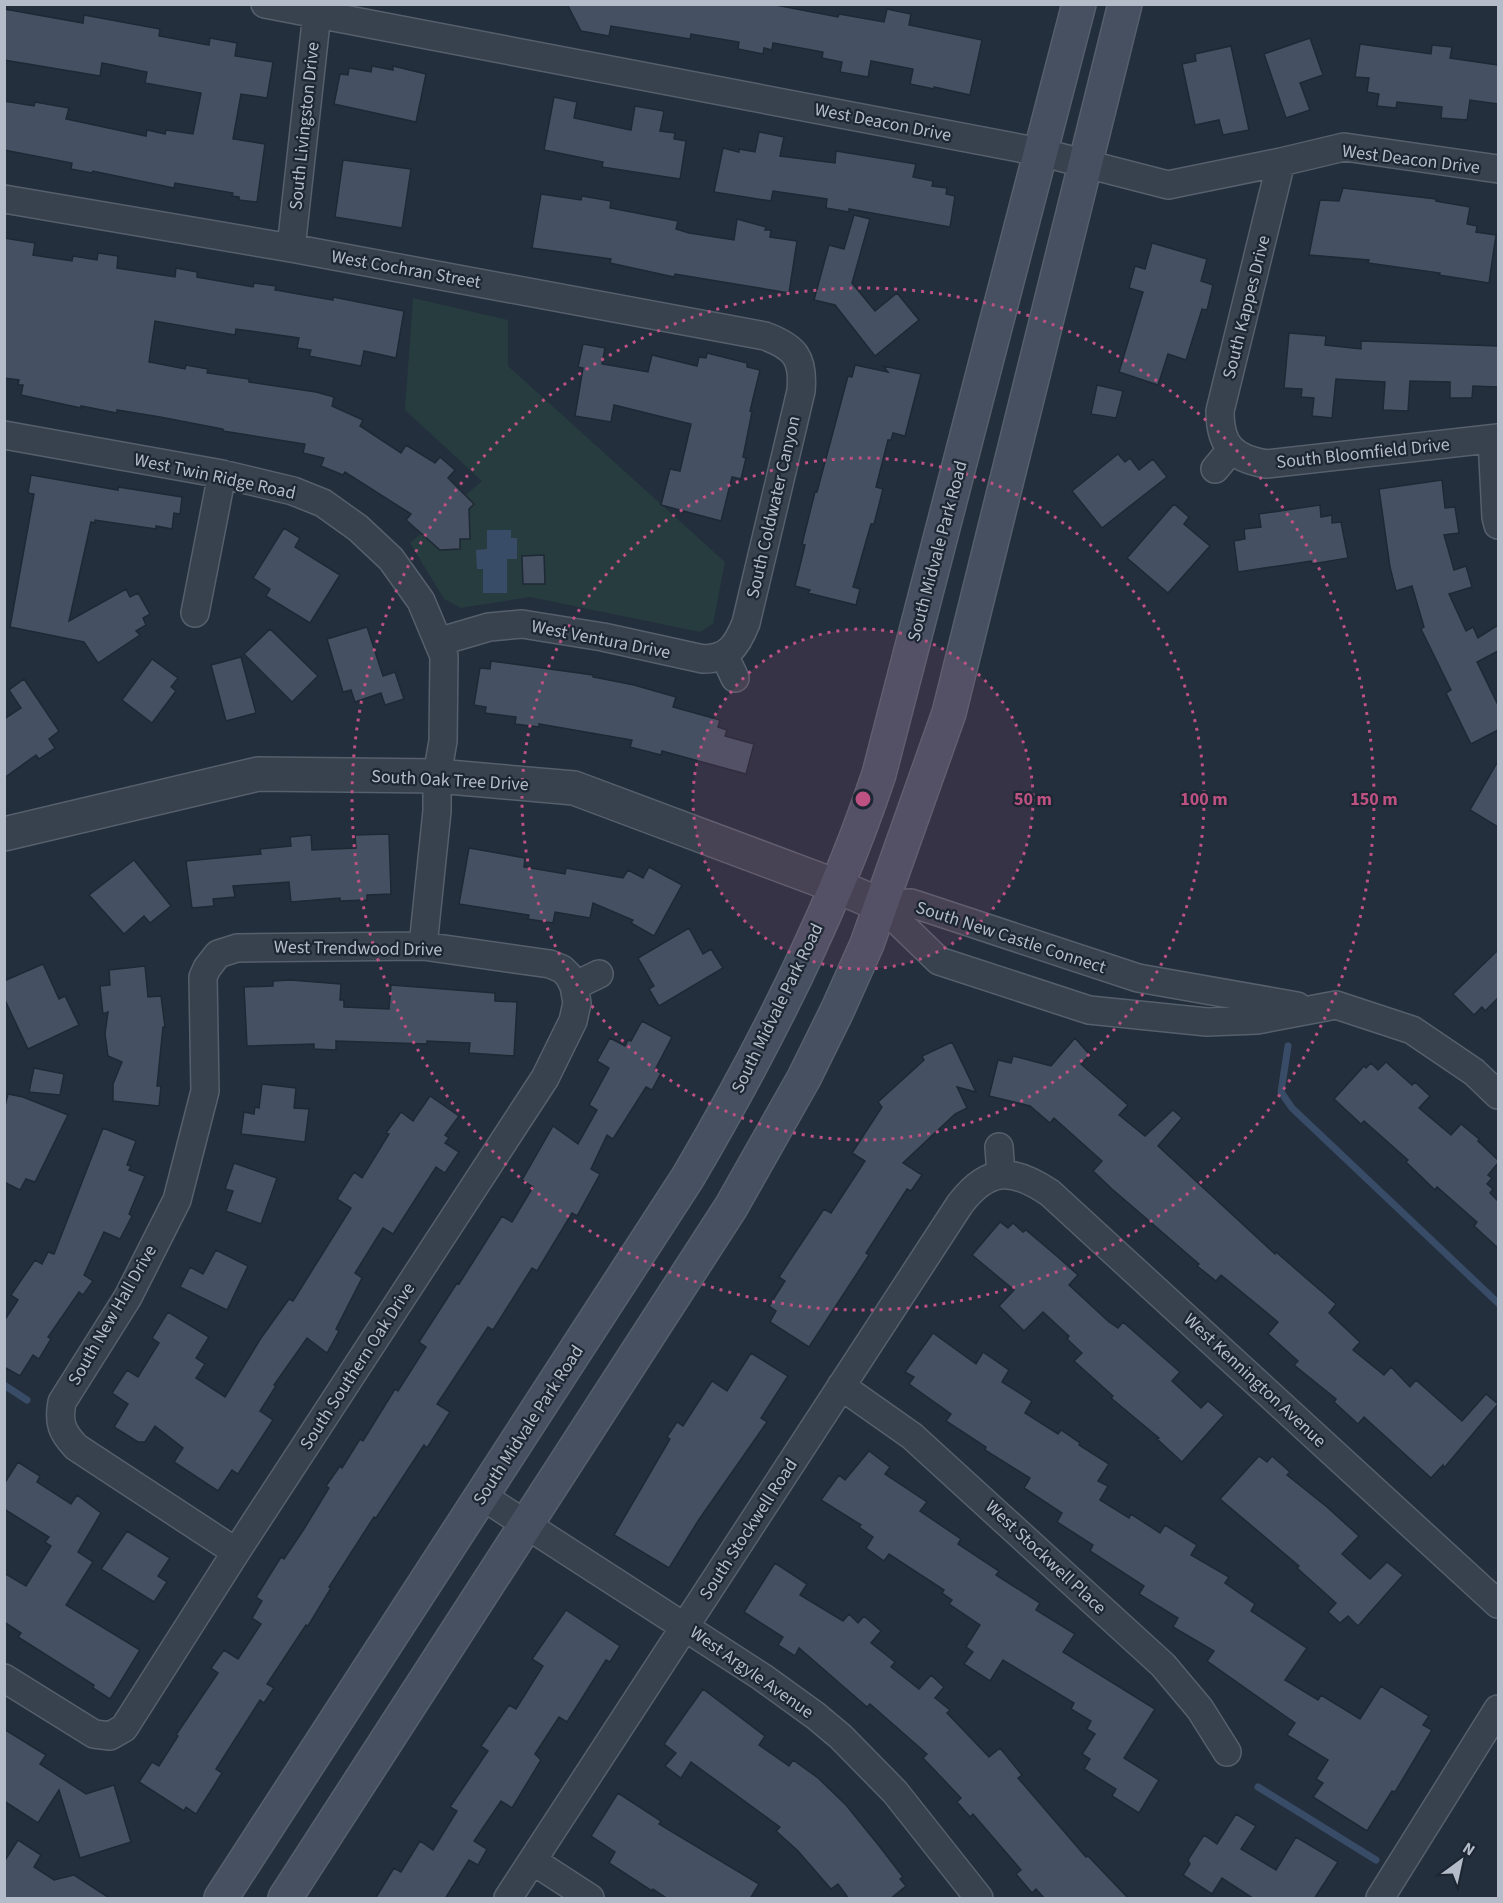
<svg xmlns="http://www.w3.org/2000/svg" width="1503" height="1903" viewBox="0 0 1503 1903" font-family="'Source Sans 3',sans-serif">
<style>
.green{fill:#263c3f}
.water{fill:#394c67}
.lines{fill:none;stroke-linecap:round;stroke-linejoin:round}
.stream{stroke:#394c67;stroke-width:7}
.building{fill:#455162;stroke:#1f2835;stroke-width:1.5}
.minor-casing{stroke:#565f6c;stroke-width:30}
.tertiary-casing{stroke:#565f6c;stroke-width:36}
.secondary-casing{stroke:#565f6c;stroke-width:36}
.minor{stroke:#38414e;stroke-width:27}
.tertiary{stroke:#38414e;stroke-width:33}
.secondary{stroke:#465061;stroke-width:33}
.ring{fill:none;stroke:#bd5182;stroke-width:3;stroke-dasharray:3 6}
.labels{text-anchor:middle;stroke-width:4.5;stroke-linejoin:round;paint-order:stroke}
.street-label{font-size:18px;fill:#b4bcc9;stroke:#1d2633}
.centre{fill:#bd5182;stroke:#1d2633;stroke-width:3}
.ring-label{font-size:18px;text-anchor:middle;font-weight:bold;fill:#bd5182;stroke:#1d2633;stroke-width:4.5;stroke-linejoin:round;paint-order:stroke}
</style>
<rect width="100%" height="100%" fill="#242f3e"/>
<path class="green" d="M413 298 508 320V366L725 562 713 624 700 632 530 597 461 608 444 599 410 543 482 481 405 410Z"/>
<path class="water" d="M487 530H511V538H517V559H507V593H483V569H477L476 550 487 549Z"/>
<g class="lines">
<path class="stream" d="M1288 1046 1281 1092 1292 1108 1498 1303
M4 1385 27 1400
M1258 1787 1376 1860"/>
</g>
<path class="building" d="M567 4H770L838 17 839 14 884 22 887 9 911 14 909 25 982 40 970 95 934 87V89L910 84 913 69 871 61 868 77 840 72 842 62 822 58 823 52 773 43 772 50 764 48 763 54 738 49 739 42 691 34 690 39 611 26 609 36 581 31Z
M4 9 83 23 84 15 160 29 159 36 209 45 210 38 237 43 235 56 273 62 267 98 241 94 233 139 265 144 257 202 239 200V197L232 196 233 193 175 183 174 188 93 171 92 173 71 169 72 163 4 150V101L34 106 35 102 69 108 66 119 146 136 147 130 165 134 166 130 193 134 201 93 145 83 147 72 102 63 100 76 4 60Z
M1310 38 1323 75 1300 83 1310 110 1286 118 1264 54Z
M1360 44 1431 54 1432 45 1452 47 1450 58 1498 65V104L1470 100 1467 120 1441 118 1442 107 1397 102 1396 108 1377 106 1379 94 1367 92 1369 78 1355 77Z
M1231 46 1249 130 1223 135 1219 120 1195 125 1182 64 1196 61 1195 54Z
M372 66 393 70V66L426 74 416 122 334 104 340 74 348 75 349 68 371 72Z
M554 97 577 102 574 118 631 130 635 106 664 111 660 131 675 133 674 139 686 141 680 179 602 167 603 162 544 150Z
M759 132 784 137 780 156 835 163 836 151 916 164 913 177 933 181 932 186 947 188 946 194 955 196 950 227 849 209V212L826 208 827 199 773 191 771 201 714 192 723 148 739 152V149L755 152Z
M343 160 411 169 402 228 335 217Z
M1343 188 1436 199V201L1470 207 1467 224 1477 226 1476 232 1496 235 1489 283 1439 275 1440 273 1368 263 1369 260 1309 255 1320 200 1339 201Z
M541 194 581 200 582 196 611 201 610 208 678 221 676 229 689 233 734 240 737 219 766 227 765 230H771L770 237 797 241 789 293 675 274 674 277 610 263 611 259 532 248Z
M854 215 870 219 852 283 875 311 897 293 919 320 875 356 835 305 814 300 829 245 844 249Z
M4 238 35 243 33 255 72 261 73 256 97 260 98 253 118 256 117 268 175 277 176 268 197 272V277L253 287 254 283 276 286 275 290 333 300V297L404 311 396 358 364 351 361 366 309 356 311 350 297 348 299 338 236 329 235 335 155 321 149 362 185 369 186 365 208 369 207 373 249 379V382L316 392 334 397 332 406 363 420 360 426 401 453 406 445 435 463 440 457 455 470 448 478 474 504 469 509 470 539H460V549L440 550 406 520 411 514 345 472 343 475 321 466 324 458 303 453 305 444 223 431V429L160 417 117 410V413L81 406V408L21 395 23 385H18L19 380 4 378Z
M1152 243 1207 259 1201 281 1213 285 1207 310 1202 309 1186 360 1168 354 1158 385 1119 372 1143 292 1129 288 1135 266 1145 269Z
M1289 333 1326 336 1325 345 1361 349V341L1498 346V387L1473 386 1472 398H1450V382L1410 381 1408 411 1383 410 1385 382 1336 379 1332 418 1312 416 1314 398 1301 397 1302 389 1284 388Z
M583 344 605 348 602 364 648 372 652 355 697 366 699 357 706 358 707 353 747 363V367L760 370 750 411 752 412 743 457 746 458 741 479 732 477 721 521 661 505 670 469 680 471 691 424 614 405 611 422 575 416 583 368 578 367Z
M855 365 888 372 883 366 921 374 905 436 893 433 891 440H888L876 487 883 489 874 524H871L853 587 860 589 856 605 808 593 810 590 795 586 805 545 802 544 815 492H817L848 376 852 377Z
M1097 385 1123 391 1116 418 1091 414Z
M1118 454 1125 462 1130 458 1139 470 1153 459 1167 477 1102 528 1072 491Z
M31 475 118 490V487L182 497 180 514 174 513 172 529 156 526V529L95 520V523L91 522 69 621 126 589 130 597 138 593 150 614 143 618 146 625 136 631 140 635 98 663 84 642 10 627 34 494 28 493Z
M1442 480 1445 508 1455 507 1459 533 1444 535 1454 570 1466 566 1472 587 1449 594 1466 631 1473 627 1478 638 1498 625V651L1477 662 1498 705V730L1471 744 1446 693 1451 690 1421 629 1424 627 1412 586 1396 591 1390 567 1379 489Z
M1174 504 1189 517 1184 524 1210 546 1168 593 1127 558Z
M1320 505 1321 517 1332 515V523L1341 522 1348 558 1312 564 1311 561 1238 572 1234 541 1245 539 1244 529 1261 527 1259 514Z
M284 528 300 538 295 547 340 575 310 623 266 596 270 589 253 578Z
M544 555 545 584H523L522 556Z
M367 627 383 676 395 672 404 699 385 705 381 693 355 702 351 690 343 692 327 639Z
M270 629 318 676 292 702 244 654Z
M241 657 256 713 226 721 211 665Z
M152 659 178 678 171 687 176 691 152 723 122 700Z
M491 661 593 675V677L634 685 676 697 673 707 720 720 718 727 727 730 725 736 754 744 746 774 662 751 661 755 630 747 632 740 539 724V727L515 724 516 717 485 713 486 707 474 705 480 668 490 669Z
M24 679 59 731 49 739 55 748 39 759 36 755 4 778V719L21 708 9 690Z
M1498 761V827L1470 810Z
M389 834 391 894 367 895V900L340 901V898L291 902 289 882 233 886 235 897 213 899 214 906 192 908 186 861 261 854 260 849 291 846 290 837 311 835 312 850 356 848 355 835Z
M469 848 525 858 524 867 565 874 566 868 623 878 628 870 643 878 649 867 682 885 654 936 631 923 633 920 593 903 590 918 555 912 553 923 528 919 529 915 459 904Z
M134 860 171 906 150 923 144 916 124 934 89 895Z
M689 928 703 954 711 949 723 968 659 1006 649 989 654 986 638 958Z
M1498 950V998L1485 1011 1482 1007 1474 1015 1453 994Z
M43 964 59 999 65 996 79 1025 28 1049 4 998V981Z
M145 966 148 997 161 996 165 1027H163L157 1086H161L159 1106 113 1101V1084L122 1062 108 1056 105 1034 108 1012 103 1014 100 986 110 985 109 970Z
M290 980 341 984 340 1000H344V1007L389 1009 391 985 495 993V1001L517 1002 514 1056 469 1053 470 1043 427 1041V1044L336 1041V1050L314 1049V1044L247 1046 244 987 273 986V981Z
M642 1021 672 1037 655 1070 661 1073 652 1090 646 1087 613 1139 607 1135 591 1169 600 1174 577 1216 572 1213 537 1271 532 1268 493 1330 488 1327 437 1404 450 1412 427 1448 424 1445 376 1518 374 1517 329 1587 331 1588 308 1626 306 1625 267 1684 274 1688 264 1703 260 1700 216 1769 222 1773 196 1814 186 1807 184 1811 139 1782 152 1762 159 1766 178 1736 176 1735 218 1673 211 1668 224 1650 238 1659 261 1624 252 1618 262 1601 256 1597 281 1557 284 1559 304 1529 329 1488 326 1486 340 1466 342 1468 360 1439 363 1441 395 1389 398 1391 426 1347 419 1342 457 1283 459 1284 502 1216 512 1222 533 1187 522 1180 553 1126 578 1144 597 1110 589 1105 609 1068 597 1061 610 1038 625 1046 628 1040 631 1041Z
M1075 1038 1090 1055 1081 1064 1128 1105 1119 1115 1145 1136 1173 1110 1182 1118 1158 1146 1275 1254 1276 1252 1336 1304 1329 1313 1360 1342 1353 1350 1384 1375 1391 1367 1410 1387 1416 1380 1462 1421 1486 1394 1498 1404 1444 1468 1443 1465 1431 1478 1364 1417 1358 1424 1334 1402 1336 1399 1294 1365 1298 1361 1268 1334 1278 1322 1221 1275 1216 1281 1197 1266 1199 1264 1112 1189 1093 1171 1102 1161 1054 1118 1050 1123 1030 1106 989 1096 998 1060 1011 1063 1013 1056 1051 1066Z
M952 1042 976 1092 957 1087 967 1108 955 1114 903 1163 922 1175 911 1191 907 1189 866 1253 869 1255 809 1347 770 1322 776 1311 769 1306 785 1281 779 1277 824 1209 831 1213 865 1161 852 1153 882 1107 878 1102 924 1060 922 1056Z
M1386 1062 1412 1085 1415 1082 1430 1096 1419 1108 1451 1135 1461 1124 1479 1139 1478 1141 1498 1160V1163L1488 1175 1492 1178 1487 1184 1493 1189 1490 1193 1498 1201V1248L1474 1226 1477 1222 1437 1187 1435 1190 1406 1162 1408 1160 1364 1121 1361 1124 1334 1099 1364 1066 1366 1068 1371 1063 1378 1070Z
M34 1068 64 1074 60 1095 29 1092Z
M262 1084 296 1088 294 1108 309 1109 305 1142 241 1134 244 1112 254 1114 255 1107 259 1108Z
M8 1094 23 1097 68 1115 35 1182 26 1179 20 1190 4 1182V1110Z
M430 1096 459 1116 445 1135 449 1138 445 1143 459 1152 445 1173 436 1167 393 1234 383 1228 355 1273 362 1278 336 1329 339 1331 327 1353 307 1338 274 1385 276 1386 260 1411 273 1420 238 1474 232 1470 218 1491 174 1462 183 1448 155 1426 145 1442H138L114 1427 128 1404 112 1393 127 1370 138 1377 159 1343 152 1338 168 1312 209 1337 196 1358 205 1364 196 1378 225 1397 261 1338 289 1299 293 1301 351 1208 337 1199 354 1172 362 1178 389 1134 386 1133 401 1112 413 1121Z
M103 1128 136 1141 127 1165 131 1166 129 1170 145 1176 129 1214 132 1216 120 1239 104 1232 84 1275 93 1281 83 1295 79 1292 48 1337 51 1339 39 1359 33 1355 20 1376 4 1367V1321L18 1300 11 1295 35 1260 42 1264 48 1252 54 1254Z
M234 1163 277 1178 261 1224 226 1211 233 1191 225 1189Z
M1000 1222 1008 1228 1013 1223 1023 1232 1026 1230 1059 1258 1078 1275 1069 1285 1109 1322 1118 1328 1123 1322 1180 1372 1172 1381 1201 1408 1208 1401 1224 1415 1182 1462 1157 1439 1159 1438 1111 1398 1113 1396 1074 1361 1082 1353 1067 1339 1069 1336 1043 1312 1024 1331 999 1306 1014 1290 972 1255Z
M216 1250 248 1266 227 1310 180 1287 190 1267 203 1274Z
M933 1333 976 1364 983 1352 1009 1370 1002 1382 1032 1401 1025 1413 1058 1434 1061 1430 1080 1443 1079 1445 1109 1464 1098 1481 1108 1486 1100 1500 1129 1518 1131 1514 1160 1533 1165 1525 1197 1545 1191 1555 1229 1577 1225 1583 1255 1604 1251 1611 1307 1648 1285 1680 1318 1700 1321 1695 1360 1719 1381 1686 1429 1716 1423 1725 1432 1730 1395 1792 1392 1791 1367 1831 1313 1797 1323 1783 1316 1779 1328 1760 1287 1735 1295 1723 1207 1661 1214 1651 1173 1627 1178 1618 1139 1594 1144 1586 1090 1551 1093 1545 1057 1522 1062 1513 1024 1488 1030 1478 985 1450 986 1447 946 1421 951 1414 909 1384 914 1377 905 1372Z
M751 1353 788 1376 761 1418 767 1422 698 1521 669 1568 614 1535 670 1439 667 1437 677 1422 683 1426 712 1381 727 1391Z
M869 1451 890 1467 885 1474 927 1502 920 1511 961 1539 958 1544 999 1571 996 1575 1040 1603 1036 1610 1075 1634 1063 1652 1155 1709 1124 1758 1159 1780 1139 1813 1112 1796 1116 1789 1084 1769 1090 1759 1082 1754 1095 1734 1087 1729 1091 1721 1071 1709 1074 1703 1003 1660 990 1681 964 1664 973 1652 966 1647 980 1625 949 1604 952 1600 942 1593 944 1590 889 1554 884 1561 866 1548 873 1537 859 1527 861 1525 821 1500 839 1475 845 1480Z
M1259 1456 1267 1462 1272 1456 1290 1472 1287 1475 1327 1507 1359 1536 1342 1554 1370 1579 1387 1562 1403 1575 1358 1626 1348 1616 1340 1623 1328 1612 1336 1603 1297 1568 1299 1566 1220 1499Z
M18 1462 40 1476 37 1482 71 1504 77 1495 101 1513 78 1552 93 1562 66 1605 140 1650 110 1699 93 1688 94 1685 18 1637 21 1633 4 1622V1573L26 1586 51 1546 45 1542 49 1537 4 1509V1484Z
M127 1531 170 1558 158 1576 167 1582 154 1602 101 1569Z
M775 1563 807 1584 800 1595 843 1621 849 1614 858 1623 864 1616 881 1631 871 1643 895 1662 891 1667 919 1689 931 1675 944 1687 935 1698 950 1710 947 1713 989 1757 1000 1748 1022 1775 1018 1778 1086 1857 1088 1856 1129 1899H1045L1036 1889 1032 1893 1016 1874 1021 1870 973 1814 970 1817 957 1802 961 1798 923 1758 927 1754 870 1704 867 1707 799 1648 795 1656 778 1645 783 1637 744 1612Z
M566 1610 620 1646 610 1662 606 1660 567 1722 559 1717 535 1754 541 1760 512 1808 501 1801 474 1841 487 1849 478 1865 469 1860 445 1899H375L394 1868 401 1872 420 1841 433 1850 457 1811 450 1807 488 1751 481 1746 509 1705 516 1709 543 1666 532 1659Z
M703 1689 765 1736 759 1745 789 1766 793 1760 818 1778 846 1805 880 1847 903 1877 900 1879 906 1886 890 1899H849L838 1884 831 1889 798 1851 776 1831 780 1827 691 1762 681 1778 665 1766 676 1753 664 1744Z
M4 1729 46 1755 40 1764 86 1794 114 1785 131 1842 80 1858 59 1790 38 1823 4 1801Z
M618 1793 661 1821 659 1824 759 1884 750 1899H668L653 1889 652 1891 609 1863 615 1852 591 1836Z
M1236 1814 1256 1826 1241 1849 1276 1870 1296 1837 1338 1862 1314 1899H1254L1222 1878 1212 1894 1183 1875 1190 1864 1188 1860 1204 1835 1217 1844Z
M18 1840 41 1855 34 1867 54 1880 74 1875 111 1899H4V1862Z"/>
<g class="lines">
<g class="minor-casing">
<path id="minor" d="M265 4 1040 152 1168 185 1281 162 1344 147 1498 169
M1281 162 1220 411C1220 446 1233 458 1266 464L1498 438
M4 199 291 248 765 336C795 347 804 358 801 391L746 623C737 645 729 659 703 659L603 637 522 624 489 627 438 642
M291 248 318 4
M4 435 222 474 293 491 323 503 358 528 391 559 421 601 444 656 443 741 437 776V811L423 946
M1492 439 1496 517 1498 525
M1215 469 1231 450
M195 613 222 474
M724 655 735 678
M881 905 939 961 1089 1010 1207 1022 1257 1020 1336 1005 1412 1030 1474 1072 1498 1095
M881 905 911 903 1138 978 1297 1006
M574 986 599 974
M999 1147 1001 1174
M841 1386 912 1436 1163 1665 1200 1709 1227 1752
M482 1496 762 1677 816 1716 841 1737 895 1792 979 1898
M4 1678 94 1734 110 1736 124 1728 236 1552 545 1078 573 1021 577 1003 574 986 569 976 562 969 550 964 423 946 237 948 218 954 207 968 203 977 205 1091 177 1200 128 1297 62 1402C58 1423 62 1432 76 1447L236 1552
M533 1861 590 1898
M508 1898 960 1204C989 1166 1013 1168 1050 1193L1498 1604
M1380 1898 1498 1709"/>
</g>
<g class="tertiary-casing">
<path id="tertiary" d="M4 834 258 774 437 776 574 788 836 886 881 905"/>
</g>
<g class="secondary-casing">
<path id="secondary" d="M221 1898 688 1177C762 1051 833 913 879 774L1079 4
M285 1898 731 1207 804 1078 837 1011 867 944 949 713 1125 4"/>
</g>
<use href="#minor" class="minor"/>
<use href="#tertiary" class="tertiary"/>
<use href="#secondary" class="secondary"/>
</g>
<circle cx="863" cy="799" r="170" fill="#bd5182" fill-opacity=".12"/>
<g class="ring">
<circle cx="863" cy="799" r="170"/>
<circle cx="863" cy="799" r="341"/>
<circle cx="863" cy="799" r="511"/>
</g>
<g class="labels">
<g class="street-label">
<text transform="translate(883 122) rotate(11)" y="6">West Deacon Drive</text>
<text transform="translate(304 126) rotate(-84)" y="6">South Livingston Drive</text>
<text transform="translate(1411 159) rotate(7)" y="6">West Deacon Drive</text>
<text transform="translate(406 269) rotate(10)" y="6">West Cochran Street</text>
<text transform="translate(1246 307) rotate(-76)" y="6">South Kappes Drive</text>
<text transform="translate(1363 453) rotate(-6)" y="6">South Bloomfield Drive</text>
<text transform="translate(215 476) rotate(12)" y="6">West Twin Ridge Road</text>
<text transform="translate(773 507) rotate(-77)" y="6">South Coldwater Canyon</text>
<text transform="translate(937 551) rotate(-75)" y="6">South Midvale Park Road</text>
<text transform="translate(601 639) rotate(11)" y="6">West Ventura Drive</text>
<text transform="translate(450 780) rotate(3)" y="6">South Oak Tree Drive</text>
<text transform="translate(1011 937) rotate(18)" y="6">South New Castle Connect</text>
<text transform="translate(358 948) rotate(1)" y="6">West Trendwood Drive</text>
<text transform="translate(777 1008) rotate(-64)" y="6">South Midvale Park Road</text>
<text transform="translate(112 1315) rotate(-60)" y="6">South New Hall Drive</text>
<text transform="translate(357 1366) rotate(-57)" y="6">South Southern Oak Drive</text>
<text transform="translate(1255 1380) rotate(43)" y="6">West Kennington Avenue</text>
<text transform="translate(528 1425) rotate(-57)" y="6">South Midvale Park Road</text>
<text transform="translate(748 1529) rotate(-57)" y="6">South Stockwell Road</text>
<text transform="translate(1046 1557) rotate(43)" y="6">West Stockwell Place</text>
<text transform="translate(752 1672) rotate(35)" y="6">West Argyle Avenue</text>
</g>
</g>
<circle cx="863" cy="799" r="9" class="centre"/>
<g class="ring-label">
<text x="1033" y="805">50 m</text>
<text x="1204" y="805">100 m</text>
<text x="1374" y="805">150 m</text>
</g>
<rect width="1503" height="1903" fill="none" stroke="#b4bcc9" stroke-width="12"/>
<g transform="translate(1461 1861) rotate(33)" stroke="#1d2633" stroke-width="4.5" paint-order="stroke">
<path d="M0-4.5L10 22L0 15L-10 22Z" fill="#b4bcc9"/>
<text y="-9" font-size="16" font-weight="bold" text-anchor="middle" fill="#b4bcc9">N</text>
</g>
</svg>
